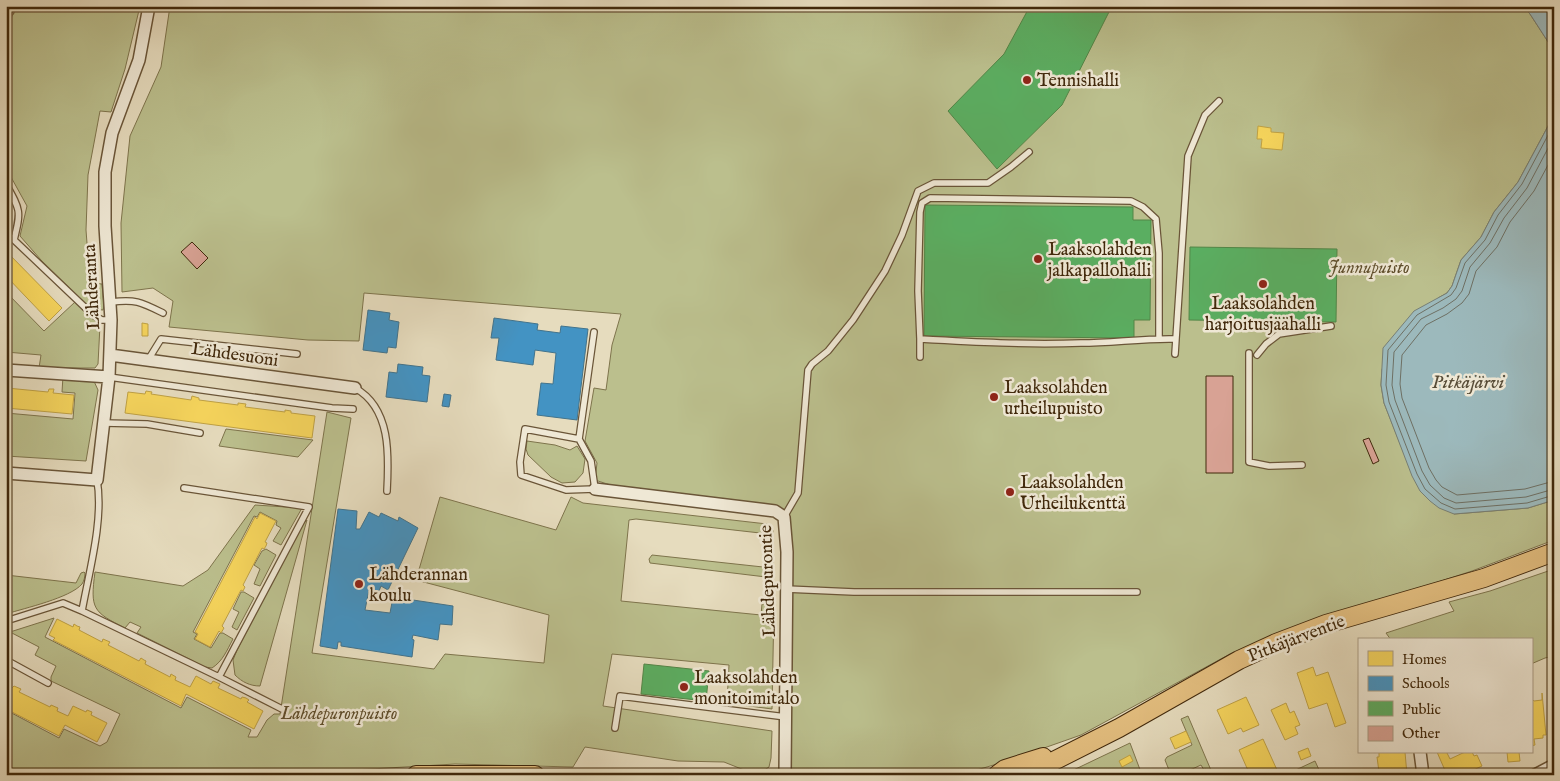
<svg xmlns="http://www.w3.org/2000/svg" width="1560" height="781" viewBox="0 0 1560 781" font-family="'IM FELL English',serif">
<style>
.green{fill:#bbbf8d;stroke:#7e744c}
.water{fill:#9cb9bc;stroke:#777f75}
.homes{fill:#f6d55c;stroke:#bfa144}
.schools{fill:#4393c3;stroke:#42738c}
.public{fill:#5aae61;stroke:#528647}
.lines{fill:none;stroke-linecap:round;stroke-linejoin:round}
.shore{stroke:#6e7064;stroke-width:1}
.building{fill:#d8a294;stroke:#40280b}
.lane-casing{stroke:#6a5538;stroke-width:8}
.street-casing{stroke:#6a5538;stroke-width:14}
.primary-casing{stroke:#40280b;stroke-width:20}
.lane{stroke:#efe8d5;stroke-width:5.5}
.street{stroke:#efe8d5;stroke-width:11}
.primary{stroke:#e3be7f;stroke-width:18}
.poi-dot{fill:#8f2418;stroke:#efe8d5;stroke-width:2}
.labels{text-anchor:middle;stroke-width:5;stroke-linejoin:round;paint-order:stroke}
.poi-label{font-size:18px;fill:#40280b;stroke:#efe8d5;text-anchor:start}
.park-label{font-size:18px;font-style:italic;fill:#5f4e2c;stroke:#efe8d5}
.street-label{font-size:18px;fill:#40280b;stroke:#efe8d5}
.water-label{font-size:19px;font-style:italic;fill:#574c37;stroke:#efe8d5}
</style>
<rect width="100%" height="100%" fill="#e6dcbe"/>
<filter id="stains"><feTurbulence type="fractalNoise" baseFrequency=".004" numOctaves="4"/><feColorMatrix values="0 0 0 0 .2 0 0 0 0 .09 0 0 0 0 .02 0 0 0 .5 -.17"/></filter>
<radialGradient id="worn" r=".72"><stop offset=".6" stop-color="#630" stop-opacity="0"/><stop offset="1" stop-color="#630" stop-opacity=".3"/></radialGradient>
<path class="green" d="M19 6H140L125 69 111 112 100 111 88 175 86 230 90 283 102 284 104 306 103 310 91 309 41 260 20 236 27 206 6 168V25Z
M170 6H1523L1530 14 1554 51V115L1518 182 1494 212 1481 237 1461 260 1452 286 1447 293 1438 298 1382 369 1381 385 1384 403 1403 451 1454 514 1528 508 1554 500V540L1472 571 1326 618 1230 654 1081 735 1007 761 960 775H785L784 517 635 493 595 480 597 463 585 441 594 388 606 390 612 345 621 314 364 293 359 341 308 340 169 327 173 301 153 288 122 292 121 223 130 136 161 67Z
M6 292 44 331 75 302 100 325 98 364 95 368H39L41 355 6 352Z
M63 376 93 379 98 390 86 461 6 456V413L73 419 75 393 62 392Z
M327 412 351 418 312 653 434 669 445 654 544 663 549 615 416 580 440 497 556 530 571 497 583 503 767 524 773 530 772 539 769 540V534L636 519 629 520 621 601 761 615 762 604 774 605 772 709 727 703 729 665 612 654 603 706 772 731 771 758 769 767 763 771 744 770 724 762 678 761 585 747 573 767 455 764 270 775H6V710L59 738 64 729 100 746 107 742 120 714 51 681V677L56 666 35 655 39 647 10 632 54 618 45 637 181 708 187 697 251 730 248 737H257L267 720 274 714H280Z
M226 429 313 440 298 457 219 446Z
M527 441 555 445 570 450 577 446 585 459 583 473 575 482 562 483 551 477 528 455 526 449Z
M255 505 302 508 281 545 273 541 281 528 276 525 277 521 260 512 257 517 254 516 193 632 197 634 194 639 211 648 220 633H223L233 639C227 650 223 661 212 668L205 667 137 633 141 627 130 622 125 628C93 612 90 609 95 572L183 586 208 570Z
M307 520 260 686C250 686 242 682 235 675L233 660 237 650 302 525Z
M266 549 276 555 260 586 254 584 260 569 254 565 262 551Z
M652 555 763 567 766 565V558L773 559 772 586H768L766 577 650 563 649 559Z
M1554 569V656L1545 658 1531 664V640H1391L1386 633 1454 611 1449 602 1490 591Z
M84 572 85 573C85 577 84 581 82 584 70 598 25 608 6 614V575L76 583 81 573Z
M241 592H244L254 598 237 630 232 627 239 612 233 609Z
M1188 716 1213 775H1209L1206 769 1204 770 1201 765 1179 775H1171L1165 760 1167 757 1192 745 1181 719Z
M1130 743 1142 775H1063Z
M1315 761 1320 772 1312 775H1285Z"/>
<path class="water" d="M1522 6H1554V51L1530 14Z
M1554 115V500L1528 508 1454 514 1439 508 1430 501 1420 491 1412 476 1384 403 1381 385 1383 348 1414 311 1447 293 1452 286 1461 260 1481 237 1494 212 1518 182Z"/>
<path class="homes" d="M1258 126 1271 128V132L1284 133 1282 150 1261 148 1262 139H1257Z
M6 251 62 308 49 321 6 276Z
M142 323 148 324V336H142Z
M6 385H8L7 388 48 392 49 389H54L53 393 74 395 72 414 6 408Z
M146 391 152 392 151 394 191 400 192 396 199 398V400L238 405V403L246 404 245 407 285 412V410L291 411V413L315 416 312 438 125 413 128 392 145 394Z
M260 513 276 521 265 542 267 543 266 546 264 549 262 548 243 585 245 587 243 591 241 590 222 626 224 628 221 633 219 631 210 647 195 639 198 634 195 632 255 517 257 519Z
M57 619 73 627 74 624 77 626 80 627 79 630 102 642 103 639 110 642 108 645 139 661 141 658 144 660 146 661 145 664 170 677 171 674 176 677 175 680 190 687 196 676 211 684 213 681 220 684 218 688 241 699 242 697 246 698 249 700 247 702 263 711 254 729 186 694 181 706 53 640 55 638 49 635Z
M1313 667 1316 676 1328 672 1346 723 1335 727 1327 703 1309 709 1297 673Z
M6 685 12 688 14 686 21 689 19 692 50 707 51 705 58 708 57 711 68 716 73 706 86 712 87 710 92 712 91 715 107 723 97 742 65 725 59 736 6 709Z
M1542 693 1546 735H1543V738L1534 739 1535 745 1531 746V698L1534 701 1542 700Z
M1246 697 1259 725 1243 732 1241 728 1228 734 1217 710Z
M1286 703 1290 713 1294 711 1300 725 1295 727 1298 734 1285 740 1271 710Z
M1186 731 1191 742 1175 749 1170 738Z
M1263 739 1277 770 1266 775H1250L1239 750Z
M1308 748 1311 756 1301 760 1298 752Z
M1379 752H1405L1407 775H1382V771L1379 772 1377 757H1379Z
M1437 752H1448L1447 753 1450 759 1465 752H1472L1474 756 1477 755 1482 766 1463 775H1447Z
M1507 752H1519L1520 761 1508 762Z
M1130 755 1133 761 1122 767 1119 761Z"/>
<path class="schools" d="M368 310 390 313 389 320 399 322 396 348 388 347 387 353 363 350Z
M494 318 538 324 537 330 560 333 561 326 588 329 577 420 537 415 541 383 553 384 556 353 535 350 533 365 496 360 499 338H491Z
M398 364 423 367 422 375 430 376 427 402 386 397 389 372 397 373Z
M444 394 451 395 449 407 442 406Z
M338 509 357 511 356 529H360L369 512 379 517 381 513 398 521 399 517 418 528 388 590 381 586 379 591 369 590 365 610 390 613 393 597 453 606 452 625 440 624 438 640 413 635 412 639 414 640 412 657 341 646V642H338L337 649 320 646Z"/>
<path class="public" d="M1030 6H1112L1062 105 997 169 948 111 1004 54Z
M925 205 1133 207V220H1151L1150 320H1134V338L924 336Z
M1190 247 1337 249 1336 322 1189 320Z
M644 664 709 671 706 701 641 694Z"/>
<g class="lines">
<path class="shore" d="M1554 124 1522 184 1498 215 1485 240 1465 263 1456 288 1451 295 1417 315 1388 350 1386 385 1389 402 1417 474 1425 489 1441 503 1455 509 1527 503 1554 495
M1554 137 1527 188 1504 218 1490 243 1470 267 1462 291 1456 299 1443 308 1421 319 1394 352 1392 385 1395 400 1422 471 1430 485 1444 498 1456 503 1526 497 1554 489
M1554 154 1534 191 1510 222 1497 247 1476 271 1469 294 1462 303 1447 314 1426 325 1402 355 1400 384 1402 398 1429 468 1436 480 1442 487 1457 495 1525 489 1554 481"/>
</g>
<path class="building" d="M192 242 208 258 197 269 181 252Z
M1206 376H1233V473H1206Z
M1369 438 1379 461 1373 464 1363 440Z"/>
<g class="lines">
<g class="lane-casing">
<path id="lane" d="M6 18 14 6
M6 184C21 211 21 211 14 240L93 315 102 320H111
M6 233 14 240
M111 302C136 299 141 302 163 313
M920 339 918 291 920 212 922 203 930 198 1131 201 1143 207 1156 219 1159 253V338
M1249 353V462L1269 466 1302 465
M1175 354 1188 156 1205 115 1219 101
M1257 355 1266 344 1279 334 1331 326
M920 357V339C973 342 1027 345 1081 343 1113 343 1144 338 1176 339
M148 360 161 339 297 354
M109 377 332 408 353 409
M355 388C391 408 389 455 387 491
M104 423 147 424 200 433
M525 429 579 439 591 461 595 489 566 490 521 475 520 462Z
M579 439 594 332
M184 488 309 507 219 677
M784 517 798 493 808 370 812 364 828 351 853 320 885 271 902 235 918 191 934 183H988L1011 167 1029 152
M786 589 854 592H1137
M82 611 219 677 282 709
M6 621 63 603 82 611C89 572 104 519 97 480
M6 660 48 683
M615 728 620 696 786 717"/>
</g>
<g class="street-casing">
<path id="street" d="M110 355 355 388
M6 370 109 377
M6 473 97 480 109 377 111 320 105 226V172L112 133 139 60 149 6
M595 489 775 511 784 517 787 552 785 775
M1420 752 1423 775
M1535 775 1554 765"/>
</g>
<g class="primary-casing">
<path id="primary" d="M416 775H535
M997 775 1005 769 1043 757
M1026 775 1119 728 1239 660 1276 643 1326 624 1484 578 1554 552"/>
</g>
<use href="#lane" class="lane"/>
<use href="#street" class="street"/>
<use href="#primary" class="primary"/>
</g>
<g class="poi-dot">
<circle cx="1027" cy="80" r="5"/>
<circle cx="1038" cy="259" r="5"/>
<circle cx="1263" cy="284" r="5"/>
<circle cx="994" cy="397" r="5"/>
<circle cx="1010" cy="492" r="5"/>
<circle cx="359" cy="584" r="5"/>
<circle cx="684" cy="687" r="5"/>
</g>
<g class="labels">
<g class="poi-label">
<text x="1037" y="86">Tennishalli</text>
<text x="1048" y="255">Laaksolahden<tspan x="1048" dy="21">jalkapallohalli</tspan></text>
<text x="1263" y="309" text-anchor="middle">Laaksolahden<tspan x="1263" dy="21">harjoitusjäähalli</tspan></text>
<text x="1004" y="393">Laaksolahden<tspan x="1004" dy="21">urheilupuisto</tspan></text>
<text x="1020" y="488">Laaksolahden<tspan x="1020" dy="21">Urheilukenttä</tspan></text>
<text x="369" y="580">Lähderannan<tspan x="369" dy="21">koulu</tspan></text>
<text x="694" y="683">Laaksolahden<tspan x="694" dy="21">monitoimitalo</tspan></text>
</g>
<g class="park-label">
<text x="1369" y="273">Junnupuisto</text>
<text x="339" y="719">Lähdepuronpuisto</text>
</g>
<g class="street-label">
<text transform="translate(91 287) rotate(-93)" y="6">Lähderanta</text>
<text transform="translate(235 354) rotate(8)" y="6">Lähdesuoni</text>
<text transform="translate(767 581) rotate(-92)" y="6">Lähdepurontie</text>
<text transform="translate(1296 638) rotate(-21)" y="6">Pitkäjärventie</text>
</g>
<g class="water-label">
<text x="1468" y="388">Pitkäjärvi</text>
</g>
</g>
<rect width="1560" height="781" fill="none" stroke="#e6dcbe" stroke-width="25"/>
<rect x="8" y="8" width="1545" height="766" fill="none" stroke="#40280b" stroke-width="2.5"/>
<rect x="12" y="12" width="1535" height="756" fill="none" stroke="#40280b"/>
<rect x="1358" y="638" width="175" height="115" fill="#efe8d5" stroke="#a99b84"/>
<rect x="1368" y="651" width="25" height="15" fill="#f6d55c" stroke="#a99b84"/>
<text x="1402" y="664" font-size="15" fill="#40280b">Homes</text>
<rect x="1368" y="676" width="25" height="15" fill="#4393c3" stroke="#a99b84"/>
<text x="1402" y="688" font-size="15" fill="#40280b">Schools</text>
<rect x="1368" y="701" width="25" height="15" fill="#5aae61" stroke="#a99b84"/>
<text x="1402" y="714" font-size="15" fill="#40280b">Public</text>
<rect x="1368" y="726" width="25" height="15" fill="#d8a294" stroke="#a99b84"/>
<text x="1402" y="738" font-size="15" fill="#40280b">Other</text>
<rect width="100%" height="100%" filter="url(#stains)"/>
<rect width="100%" height="100%" fill="url(#worn)"/>
</svg>
